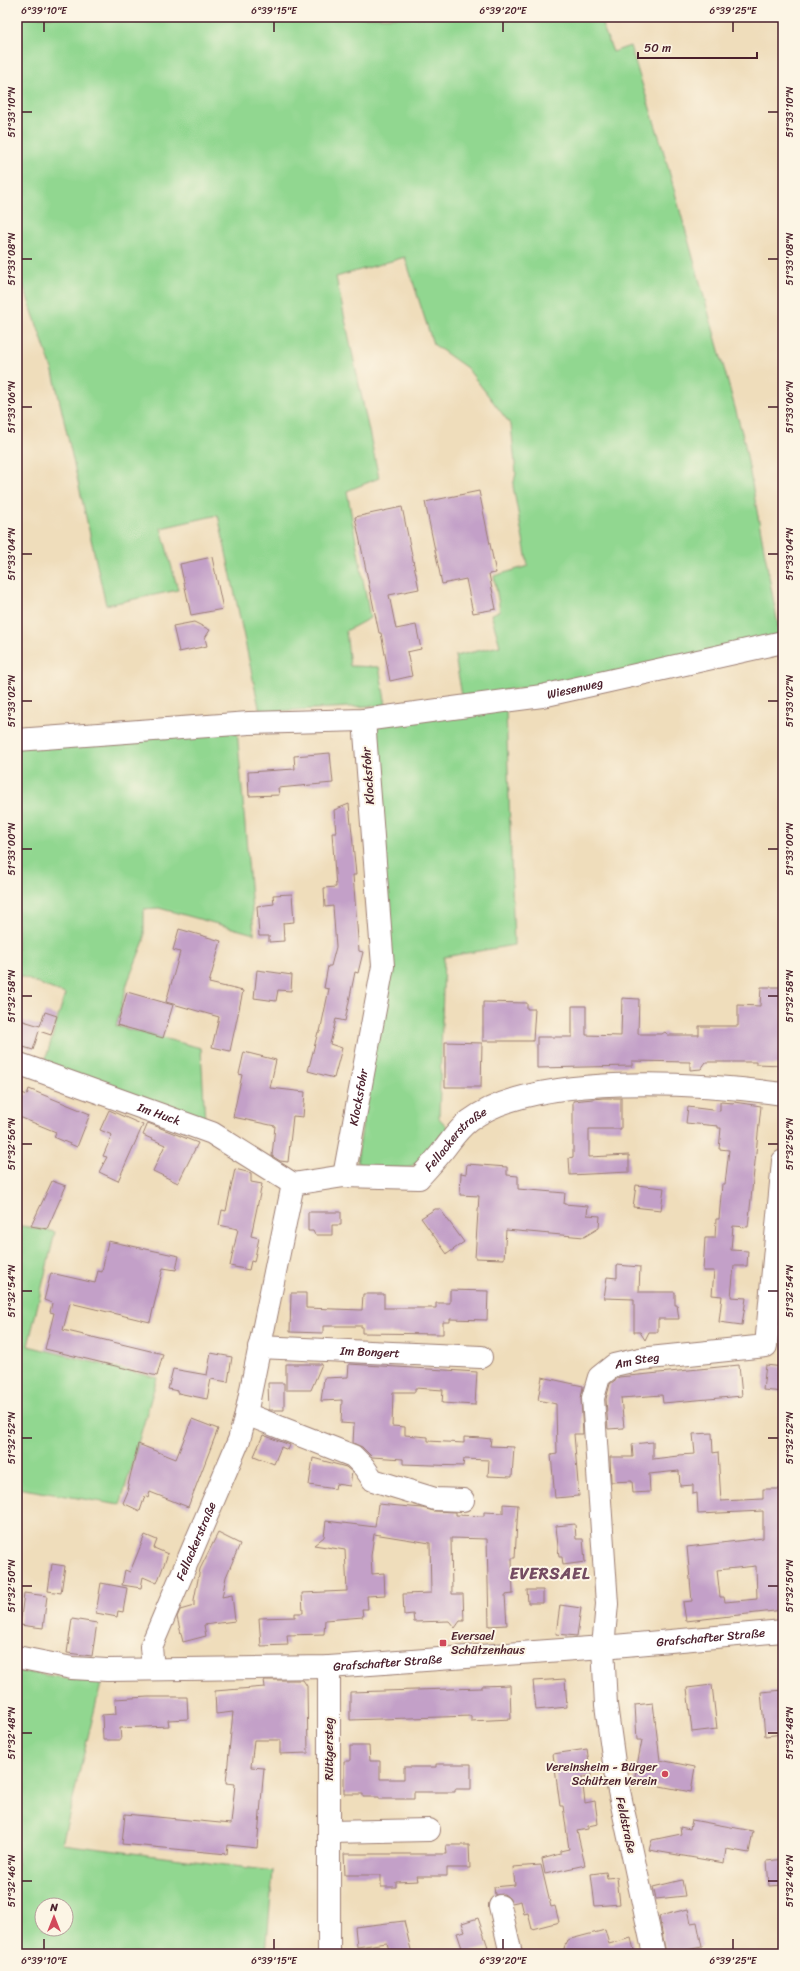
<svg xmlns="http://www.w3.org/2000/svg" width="800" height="1971" viewBox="0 0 800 1971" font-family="Sriracha,sans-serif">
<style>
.green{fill:#91d790;stroke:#6e7b5e;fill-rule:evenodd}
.building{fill:#c3a0c8;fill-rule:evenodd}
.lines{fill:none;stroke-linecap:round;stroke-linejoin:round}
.minor-casing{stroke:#9c7e73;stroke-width:24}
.minor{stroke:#fff;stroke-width:22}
.ticks{fill:none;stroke:#4a1f2b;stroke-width:1.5}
.poi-dot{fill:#d1495b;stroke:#fcf5e5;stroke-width:1.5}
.labels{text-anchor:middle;stroke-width:4;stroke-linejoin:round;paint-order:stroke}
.street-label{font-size:12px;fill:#4a1f2b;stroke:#fcf5e5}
.poi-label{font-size:12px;fill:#4a1f2b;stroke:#fcf5e5;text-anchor:start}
.district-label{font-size:16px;font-weight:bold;letter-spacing:1px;fill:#744c62;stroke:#fcf5e5}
.neatline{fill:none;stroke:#4a1f2b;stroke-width:1.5}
.ticks-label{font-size:10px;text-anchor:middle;fill:#4a1f2b}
</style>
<rect width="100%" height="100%" fill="#fcf5e5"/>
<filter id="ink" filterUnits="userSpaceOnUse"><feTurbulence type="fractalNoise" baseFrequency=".025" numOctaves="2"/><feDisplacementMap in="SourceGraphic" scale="8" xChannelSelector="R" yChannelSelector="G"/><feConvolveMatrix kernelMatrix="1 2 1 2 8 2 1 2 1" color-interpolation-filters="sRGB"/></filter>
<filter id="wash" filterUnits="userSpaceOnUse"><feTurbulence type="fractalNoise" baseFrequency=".012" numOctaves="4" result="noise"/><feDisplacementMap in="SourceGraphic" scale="16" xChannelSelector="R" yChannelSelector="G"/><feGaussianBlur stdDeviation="0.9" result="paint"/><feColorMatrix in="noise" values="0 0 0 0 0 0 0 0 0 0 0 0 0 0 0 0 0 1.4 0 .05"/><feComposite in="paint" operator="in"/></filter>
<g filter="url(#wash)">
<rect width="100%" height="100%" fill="#efddbb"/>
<path class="green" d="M17 17H599L613 52 630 46 662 146 744 440 780 636 604 677 462 696 455 656 500 646 491 614 500 611 494 576 528 566 513 486 516 473 511 425 467 368 433 344 405 257 336 277 379 478 347 491 370 618 346 631 350 666 379 667 386 705 260 712 218 515 161 528 178 590 106 605 53 372 17 267Z
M506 709 514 945 444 957 439 1118 448 1128 429 1152 417 1163 407 1168H368L357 1163 376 1029 371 734 376 725Z
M237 729 254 934 159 908 144 909V941L128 981 116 1026 201 1048 205 1123 43 1068 65 994 17 975V745Z
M17 1225 55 1232 28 1346 157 1378 120 1505 17 1488Z
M17 1671 101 1683 62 1844 273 1871 266 1954H17ZM42 1905H66V1929H42Z"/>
<g id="blocks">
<path class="building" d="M479 491 496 573 489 574 496 609 473 613 466 579 442 584 425 502Z
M402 507 419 589 389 595 396 629 416 625 421 649 407 652 412 676 390 681 381 633H379L355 517Z
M212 557 223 609 191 615 180 564Z
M194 622 210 630 205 638 207 646 179 652 173 626Z
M330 753 333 783 278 788 279 795 249 796 248 772 295 769 294 756Z
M349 804 355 864 356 875H353L359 951 363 952 358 973 355 972 345 1021 336 1019 330 1044 342 1048 334 1078 308 1071 318 1032H320L329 989 324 988 328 966H331L336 947 333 906 325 907 324 888 336 887 332 833H336L334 810Z
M292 894 294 922 283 923 284 941 269 942V936H259L257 906 274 904 273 895Z
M179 929 221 941 209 983 243 991 230 1051 212 1047 219 1017 166 1002 180 952 173 950Z
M257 970 292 975 291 991 278 990 276 1001 254 998Z
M761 987H783V1065L756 1064V1062H706L701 1069 690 1070V1062L632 1061V1066L537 1068V1037H572V1006H586V1035L621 1036 622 998 639 999 638 1034H662L665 1032 668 1035H699V1026H738V1005L760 1006Z
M127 992 173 1005 163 1038 117 1025Z
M483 1002 527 1003V1009H535L533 1041H483Z
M45 1012 57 1016 51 1035 39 1031 33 1050 17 1045V1019L40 1026Z
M445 1042 482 1043 481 1087H445Z
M244 1052 276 1060 270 1088 305 1092 303 1117 293 1116 288 1162 280 1161 272 1156 275 1126 233 1117 242 1075 239 1074Z
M29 1089 90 1114 77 1147 54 1137 56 1132 17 1116V1091L27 1095Z
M603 1098H621V1129H589V1157L629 1155V1172L570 1175 569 1158 573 1157V1101Z
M720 1102 734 1103V1102L761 1106 748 1227 733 1226 731 1250 748 1251 747 1266H734L731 1297 746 1298 742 1325 719 1322 722 1296 712 1295 714 1271H703L705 1238H715L716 1219H719L722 1184H725L729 1150 719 1149 721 1128H718V1126L686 1123 688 1107 720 1111Z
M109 1110 143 1125 118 1181 99 1172 107 1157 103 1156 112 1135 100 1130Z
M148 1123 198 1143 178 1183 153 1171 165 1145 143 1135Z
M467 1164 507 1167V1175L518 1176V1189L565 1193 564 1204 588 1206 587 1215 600 1216 599 1228 584 1237 506 1230 504 1259 475 1258 479 1196 460 1195 461 1173 466 1174Z
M235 1169 251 1173V1182L262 1184 251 1236 259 1238 254 1262 251 1261 249 1270 230 1266 238 1229 219 1225 222 1210 226 1211Z
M52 1181 66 1186 47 1229 31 1226Z
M636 1185 664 1188 661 1210 633 1207Z
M435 1209H440L464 1242 447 1254 421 1218Z
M308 1212H341V1225H332V1235H315L313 1231H308Z
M108 1241 179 1256 176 1270 163 1268 150 1322 70 1303 63 1330 163 1354 157 1376 45 1349 54 1313 50 1312 52 1303 44 1300 51 1273 95 1283 98 1271 102 1272Z
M617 1265 640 1267 639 1292H675V1305H677L679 1319H658V1332H649L645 1340 640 1332H634V1299L604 1298 607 1277 617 1278Z
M450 1290 488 1291 487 1320 450 1319V1322H443V1334L362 1333V1326H323V1333L290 1332 291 1293H306V1308L362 1310 363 1294H384V1308H436V1303H450Z
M211 1353 232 1357 228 1382 211 1379 207 1399 178 1393V1391L168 1389 173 1369 207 1375Z
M286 1364H322L311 1390H286Z
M349 1364 477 1372 475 1405 442 1403 443 1390 415 1388V1392H393L392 1426 405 1427V1435L428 1437V1441L464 1443V1437L482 1438 491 1439 490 1446 514 1447 512 1477 488 1476 489 1460 464 1459 463 1466 403 1464V1459L372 1457 362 1447 353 1443 354 1424 341 1423 342 1400 321 1401 324 1378 348 1377Z
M739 1365 742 1396 663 1403 662 1395 621 1398 624 1428 608 1429 606 1399 610 1384 619 1377Z
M766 1365 783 1367V1392L763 1390Z
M542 1377 583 1386 581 1399 583 1434H574L579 1496 555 1498 551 1455 557 1454 556 1404 538 1400Z
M268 1383H284V1410H269Z
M192 1419 218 1429 188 1507 150 1492 148 1498 145 1496 140 1511 123 1503 129 1489H127L138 1444 176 1459Z
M712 1433 713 1453 718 1452 721 1501 763 1499V1489H783V1610L686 1621 683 1602 692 1601 687 1547 763 1538V1511L698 1514 697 1493 693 1494V1485L680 1486 679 1471 649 1474 650 1492 633 1493 632 1481 611 1482 610 1457H633L632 1444 653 1442V1459L678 1456V1455L695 1454 693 1434ZM756 1566 757 1599 725 1602 724 1597H720L717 1570Z
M263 1435 290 1445 288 1450 281 1447 274 1464 254 1456Z
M313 1458 346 1467 352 1472 350 1486 336 1484 335 1489 309 1485Z
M378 1504 422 1508 434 1511 456 1512V1515L484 1516V1512L503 1513V1504L518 1505 515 1558H512L513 1594 505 1595 507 1625 489 1626 487 1539 451 1538 452 1594H463L464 1621H460L455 1628 449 1621 414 1622 413 1614 404 1615 403 1594 431 1593 430 1543 374 1534 371 1556 372 1574 384 1573 385 1595 367 1596 368 1609H362L363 1617 325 1620 324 1634 287 1635 288 1645 261 1646 259 1618 295 1617V1613H303L302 1593 347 1591 345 1550 314 1545 324 1537 326 1521 375 1527Z
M575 1524 576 1539H583L585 1562 563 1565 562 1557H559L556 1526Z
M218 1533 240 1544 226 1577 222 1597 232 1595 235 1621 204 1625 206 1636 183 1642 177 1617 180 1610 194 1606V1600L200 1569Z
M145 1535 157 1540 154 1548 168 1554 157 1583 143 1577 141 1588 122 1585 125 1570 130 1572Z
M52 1564 65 1566 61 1593 48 1591Z
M101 1583 127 1588 123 1612 118 1611 117 1617 96 1613Z
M527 1590H543V1603H528Z
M24 1593 47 1596 43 1628 20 1625Z
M560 1605 581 1608 577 1636 556 1634Z
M72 1619 97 1623 92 1656 67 1653Z
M565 1679 567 1707 536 1710 533 1681Z
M264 1680H303L307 1686 308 1753 280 1754V1740H254L251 1767 264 1768 257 1848 228 1845 227 1854 122 1844 125 1814 231 1824 235 1784 226 1783 233 1712 216 1714 215 1691 265 1687Z
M510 1685 511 1719 471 1721V1716L350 1720V1692L482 1688V1686Z
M712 1685 717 1729 692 1732 687 1688Z
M783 1690V1734L765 1736 761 1692Z
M148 1697H187L188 1719 168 1720 169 1726 120 1728 121 1740H103L102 1715 116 1714 115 1699Z
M653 1703 660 1760 695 1767 691 1792 634 1781 642 1740H637L635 1705Z
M350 1746H369L370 1761H380V1779H404V1767H436V1764H471V1789H455V1792H414V1799H379V1797H363V1794H344V1761H350Z
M587 1749 591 1776 582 1777 585 1803 595 1801 598 1824 588 1826V1829L577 1831 585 1865 545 1874 542 1859 560 1854V1851L569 1849 563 1806H560L553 1754Z
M692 1820 753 1831 749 1853 726 1849 724 1863 649 1850 652 1840 681 1834 680 1827 690 1829Z
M446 1845H469L470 1868H447V1876H417L418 1881 396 1882V1887H381V1875H345L344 1854H447Z
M783 1859V1885L769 1886 767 1861Z
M541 1865 551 1907 555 1906 559 1922 532 1929 528 1913 524 1914 521 1901 512 1903 509 1898 504 1894 495 1895 494 1887 515 1885 513 1867Z
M606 1872 607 1878 617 1877 620 1904 595 1906 591 1874Z
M682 1880 685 1896 656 1899 653 1887Z
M688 1909 691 1923 697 1922 702 1947 666 1954 659 1916Z
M478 1918 488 1947 464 1954 457 1933 465 1931 462 1923Z
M404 1921 412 1954H390L387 1943 357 1947 355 1927Z
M605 1930 609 1944 631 1938 635 1954H587V1951L582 1952V1954H562L567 1940Z"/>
</g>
</g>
<g filter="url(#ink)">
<use href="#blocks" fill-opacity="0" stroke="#9c7e73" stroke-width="1"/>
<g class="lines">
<g class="minor-casing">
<g id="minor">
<path id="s1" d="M17 740 249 723 364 720 542 696 783 642"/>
<path id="s2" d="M17 1063 212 1133 293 1184"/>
<path id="s3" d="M344 1176 383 966 364 720"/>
<path id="s4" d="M259 1347 481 1357"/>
<path d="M246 1414 353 1456 364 1467 373 1480 435 1499 463 1500"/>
<path id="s5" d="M17 1657 72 1668 107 1670 329 1667 603 1647 783 1631"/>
<path d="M329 1667V1954"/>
<path id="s6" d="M153 1669 151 1647 239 1440 246 1414 293 1184 344 1176 419 1178C426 1170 434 1162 441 1153 450 1142 457 1130 469 1121 535 1071 703 1083 783 1094"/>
<path d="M329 1832 429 1830"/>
<path d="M500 1906 511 1954"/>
<path id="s7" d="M654 1954 616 1777 606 1705 603 1647 607 1604 593 1398 599 1377 614 1365 640 1359 766 1346 783 1161"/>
</g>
</g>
<use href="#minor" class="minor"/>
</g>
</g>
<path class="ticks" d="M44 22V32M274 22V32M503 22V32M733 22V32M22 112H32M768 112H778M22 259H32M768 259H778M22 407H32M768 407H778M22 554H32M768 554H778M22 701H32M768 701H778M22 849H32M768 849H778M22 996H32M768 996H778M22 1144H32M768 1144H778M22 1291H32M768 1291H778M22 1438H32M768 1438H778M22 1586H32M768 1586H778M22 1733H32M768 1733H778M22 1881H32M768 1881H778M44 1939V1949M274 1939V1949M503 1939V1949M733 1939V1949"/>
<g class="poi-dot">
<rect x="439" y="1639" width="8" height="8" rx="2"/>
<circle cx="665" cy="1774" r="4"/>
</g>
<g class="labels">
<g class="street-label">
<text dy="4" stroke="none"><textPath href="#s1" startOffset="561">Wiesenweg</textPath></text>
<text transform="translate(368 776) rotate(-94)" y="4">Klocksfohr</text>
<text dy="4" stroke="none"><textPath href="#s3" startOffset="80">Klocksfohr</textPath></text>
<text dy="4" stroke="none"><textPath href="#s2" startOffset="151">Im Huck</textPath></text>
<text dy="4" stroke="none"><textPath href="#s6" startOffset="689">Fellackerstraße</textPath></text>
<text dy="4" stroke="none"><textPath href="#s4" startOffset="111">Im Bongert</textPath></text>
<text dy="4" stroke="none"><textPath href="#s7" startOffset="626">Am Steg</textPath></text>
<text dy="4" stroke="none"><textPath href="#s6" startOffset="137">Fellackerstraße</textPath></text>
<text dy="4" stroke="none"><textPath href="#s5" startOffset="696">Grafschafter Straße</textPath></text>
<text dy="4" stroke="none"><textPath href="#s5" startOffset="372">Grafschafter Straße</textPath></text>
<text transform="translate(329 1749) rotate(-90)" y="4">Rüttgersteg</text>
<text transform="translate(626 1825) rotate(78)" y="4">Feldstraße</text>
</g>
<g class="poi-label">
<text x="451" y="1640">Eversael<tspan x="451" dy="14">Schützenhaus</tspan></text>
<text x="657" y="1771" text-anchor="end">Vereinsheim - Bürger<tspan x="657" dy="14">Schützen Verein</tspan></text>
</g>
<g class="district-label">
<text x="550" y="1579">EVERSAEL</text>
</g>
</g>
<rect width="800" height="1971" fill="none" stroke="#fcf5e5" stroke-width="44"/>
<g transform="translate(54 1917)"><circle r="19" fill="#fcf5e5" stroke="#b59f9b"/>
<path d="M0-3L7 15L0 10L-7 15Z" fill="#d1495b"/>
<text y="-6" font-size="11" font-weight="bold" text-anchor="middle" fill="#4a1f2b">N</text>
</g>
<path d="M638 52v6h119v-6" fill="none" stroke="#4a1f2b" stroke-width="2"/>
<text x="644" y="52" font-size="12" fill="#4a1f2b" stroke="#fcf5e5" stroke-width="3" paint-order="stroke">50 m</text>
<rect x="22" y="22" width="756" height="1927" class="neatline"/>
<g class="ticks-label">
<text x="44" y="14">6°39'10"E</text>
<text x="274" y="14">6°39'15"E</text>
<text x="503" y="14">6°39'20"E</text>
<text x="733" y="14">6°39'25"E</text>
<text transform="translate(11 112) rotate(-90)" y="4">51°33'10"N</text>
<text transform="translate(789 112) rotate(-90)" y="4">51°33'10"N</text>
<text transform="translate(11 259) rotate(-90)" y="4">51°33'08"N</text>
<text transform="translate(789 259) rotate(-90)" y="4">51°33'08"N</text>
<text transform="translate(11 407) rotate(-90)" y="4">51°33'06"N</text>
<text transform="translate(789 407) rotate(-90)" y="4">51°33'06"N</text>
<text transform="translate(11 554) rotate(-90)" y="4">51°33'04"N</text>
<text transform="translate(789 554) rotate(-90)" y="4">51°33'04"N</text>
<text transform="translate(11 701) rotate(-90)" y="4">51°33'02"N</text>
<text transform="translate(789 701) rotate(-90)" y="4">51°33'02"N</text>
<text transform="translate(11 849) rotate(-90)" y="4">51°33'00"N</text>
<text transform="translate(789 849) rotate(-90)" y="4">51°33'00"N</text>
<text transform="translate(11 996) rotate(-90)" y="4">51°32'58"N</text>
<text transform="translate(789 996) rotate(-90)" y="4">51°32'58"N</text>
<text transform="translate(11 1144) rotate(-90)" y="4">51°32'56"N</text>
<text transform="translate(789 1144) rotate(-90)" y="4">51°32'56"N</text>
<text transform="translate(11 1291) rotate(-90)" y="4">51°32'54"N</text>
<text transform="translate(789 1291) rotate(-90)" y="4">51°32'54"N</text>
<text transform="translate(11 1438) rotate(-90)" y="4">51°32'52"N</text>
<text transform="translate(789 1438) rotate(-90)" y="4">51°32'52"N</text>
<text transform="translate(11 1586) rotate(-90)" y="4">51°32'50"N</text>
<text transform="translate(789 1586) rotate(-90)" y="4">51°32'50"N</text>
<text transform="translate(11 1733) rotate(-90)" y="4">51°32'48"N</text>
<text transform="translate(789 1733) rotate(-90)" y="4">51°32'48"N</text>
<text transform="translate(11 1881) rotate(-90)" y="4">51°32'46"N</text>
<text transform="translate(789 1881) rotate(-90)" y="4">51°32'46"N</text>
<text x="44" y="1964">6°39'10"E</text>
<text x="274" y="1964">6°39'15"E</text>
<text x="503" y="1964">6°39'20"E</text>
<text x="733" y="1964">6°39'25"E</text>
</g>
</svg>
